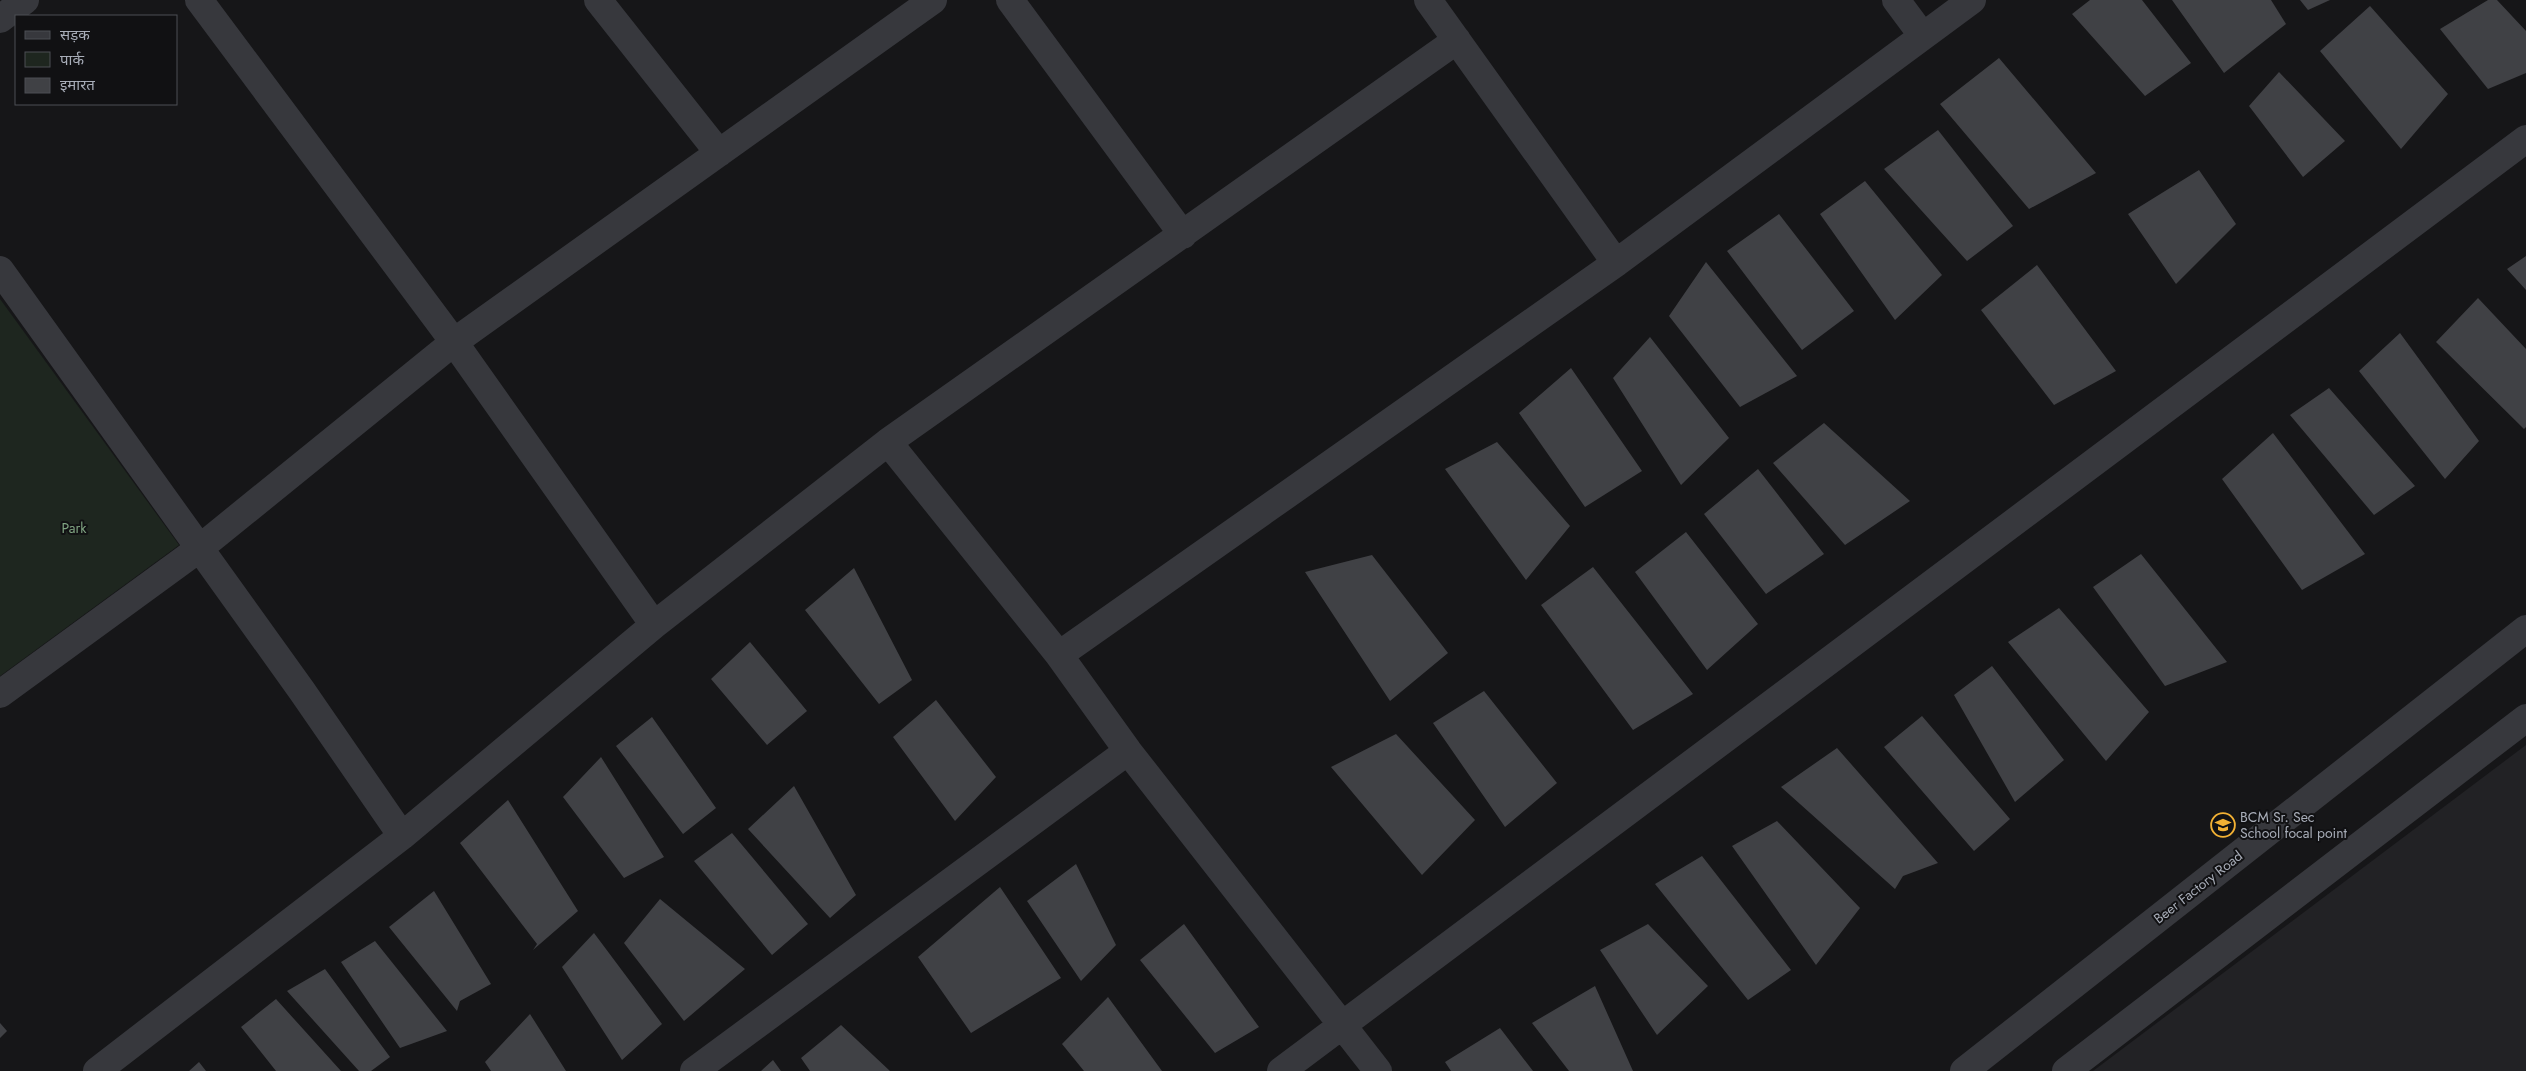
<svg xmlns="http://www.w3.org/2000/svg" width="2526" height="1071" viewBox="0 0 2526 1071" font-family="Jost,'Noto Sans Devanagari',sans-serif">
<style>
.built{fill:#222225}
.green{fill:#1e261f}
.building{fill:#404145}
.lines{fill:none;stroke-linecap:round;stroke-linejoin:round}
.street{stroke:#37383d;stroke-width:28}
.labels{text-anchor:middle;stroke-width:4;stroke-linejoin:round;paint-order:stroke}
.park-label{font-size:14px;fill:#7fa381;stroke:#111113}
.poi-label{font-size:14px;fill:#a8adb8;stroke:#111113;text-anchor:start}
.street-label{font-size:14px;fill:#a8adb8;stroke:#111113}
</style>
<rect width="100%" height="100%" fill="#161618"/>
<path class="built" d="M2526 745V1071H2093Z"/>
<path class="green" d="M0 299 179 545 0 676Z"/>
<path class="building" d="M2090 0H2142L2191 63 2145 96 2072 14Z
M2172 0H2271L2286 24 2224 73Z
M2300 0H2330L2308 10Z
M2488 0H2497L2526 31V73L2488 89 2440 29Z
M2370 6 2448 94 2401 149 2320 51Z
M1999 58 2096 173 2029 209 1940 104Z
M2279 72 2345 141 2303 177 2249 106Z
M1938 130 2013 226 1967 261 1884 169Z
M2199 170 2236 224 2176 284 2128 214Z
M1865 181 1942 275 1895 320 1820 214Z
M1779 214 1854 311 1802 350 1727 251Z
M2526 256V290L2507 269Z
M1706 262 1797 376 1740 407 1669 316Z
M2037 265 2116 371 2054 405 1981 310Z
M2478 298 2526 349V427L2524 429 2436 342Z
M2400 333 2479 441 2445 479 2359 371Z
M1650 337 1729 438 1681 485 1613 378Z
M1571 368 1642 471 1585 507 1519 413Z
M2329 388 2415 486 2374 515 2290 415Z
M1824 423 1910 501 1845 545 1773 463Z
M2273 433 2365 554 2302 590 2222 479Z
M1497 442 1570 526 1526 580 1445 469Z
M1758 469 1824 554 1766 594 1704 514Z
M1686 532 1758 624 1707 670 1635 572Z
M2141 554 2227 662 2165 686 2093 587Z
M1372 555 1448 653 1390 701 1305 572Z
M1593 567 1693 694 1633 730 1541 605Z
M854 568 912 680 879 704 805 610Z
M2059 608 2149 712 2106 761 2008 642Z
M750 642 807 711 767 745 711 679Z
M1992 666 2064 760 2015 802 1954 695Z
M1484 691 1557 783 1505 827 1433 723Z
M936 700 996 777 955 821 893 737Z
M1922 716 2010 819 1974 851 1884 747Z
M652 717 716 808 683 834 616 746Z
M1396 734 1475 820 1422 875 1331 767Z
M1837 748 1938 863 1903 876 1895 889 1781 787Z
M601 757 664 857 624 878 563 797Z
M794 786 856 895 830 918 748 829Z
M508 800 578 911 533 950 537 944 460 843Z
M1777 821 1860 908 1816 965 1732 846Z
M732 833 808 924 772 955 694 861Z
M1702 856 1791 970 1748 1000 1655 884Z
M1076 864 1116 945 1081 981 1027 901Z
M1000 887 1061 978 971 1033 918 957Z
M434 891 491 984 460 1001 457 1011 389 927Z
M660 899 745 969 684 1021 624 943Z
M1184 924 1259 1027 1215 1053 1140 960Z
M1648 924 1708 986 1657 1035 1600 950Z
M594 933 662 1024 622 1060 562 967Z
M375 941 447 1031 400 1048 341 962Z
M325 969 390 1057 371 1071H359L287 991Z
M1595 986 1633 1071H1569L1532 1023Z
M1108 997 1162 1071H1084L1062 1044Z
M276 999 341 1071H276L241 1027Z
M530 1014 566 1071H491L485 1062Z
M0 1023 7 1031 0 1038Z
M841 1025 890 1071H810L801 1058Z
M1500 1028 1533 1071H1451L1445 1062Z
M773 1060 781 1071H761Z
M199 1062 206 1071H189Z"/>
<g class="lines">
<path class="street" d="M199 0 454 342 654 625
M598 0 719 153
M1010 0 1183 235
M1428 0 1616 263
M1896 0 1922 35
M0 19 25 0
M0 270 302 691 402 836
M888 442 1059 655 1128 751 1378 1071
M1059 655 1616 263 1972 0
M0 694 200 548 454 342 933 0
M97 1071 402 836 654 625 888 442 1457 40
M694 1071 1128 751
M1281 1071 2526 139
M1964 1071 2526 629
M2066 1071 2526 718"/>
</g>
<defs>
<g id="school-ring" transform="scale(1.25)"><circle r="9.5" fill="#111113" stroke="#f2b134" stroke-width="1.5"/><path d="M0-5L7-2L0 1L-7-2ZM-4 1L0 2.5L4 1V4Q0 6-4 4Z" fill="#f2b134"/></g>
</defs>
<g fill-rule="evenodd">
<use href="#school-ring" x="2223" y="825"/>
</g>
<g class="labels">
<g class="park-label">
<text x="74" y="533">Park</text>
</g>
<g class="poi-label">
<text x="2240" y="822">BCM Sr. Sec<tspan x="2240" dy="16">School focal point</tspan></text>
</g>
<g class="street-label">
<text transform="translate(2198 887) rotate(-38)" y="5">Beer Factory Road</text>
</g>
</g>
<rect x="15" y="15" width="162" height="90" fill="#111113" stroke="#4d4f55"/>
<rect x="25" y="31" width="25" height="8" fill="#37383d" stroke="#4d4f55"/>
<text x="60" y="40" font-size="15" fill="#a8adb8">सड़क</text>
<rect x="25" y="52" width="25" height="15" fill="#1e261f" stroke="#4d4f55"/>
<text x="60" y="65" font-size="15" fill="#a8adb8">पार्क</text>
<rect x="25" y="78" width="25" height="15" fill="#404145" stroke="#4d4f55"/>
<text x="60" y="90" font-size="15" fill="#a8adb8">इमारत</text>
</svg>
